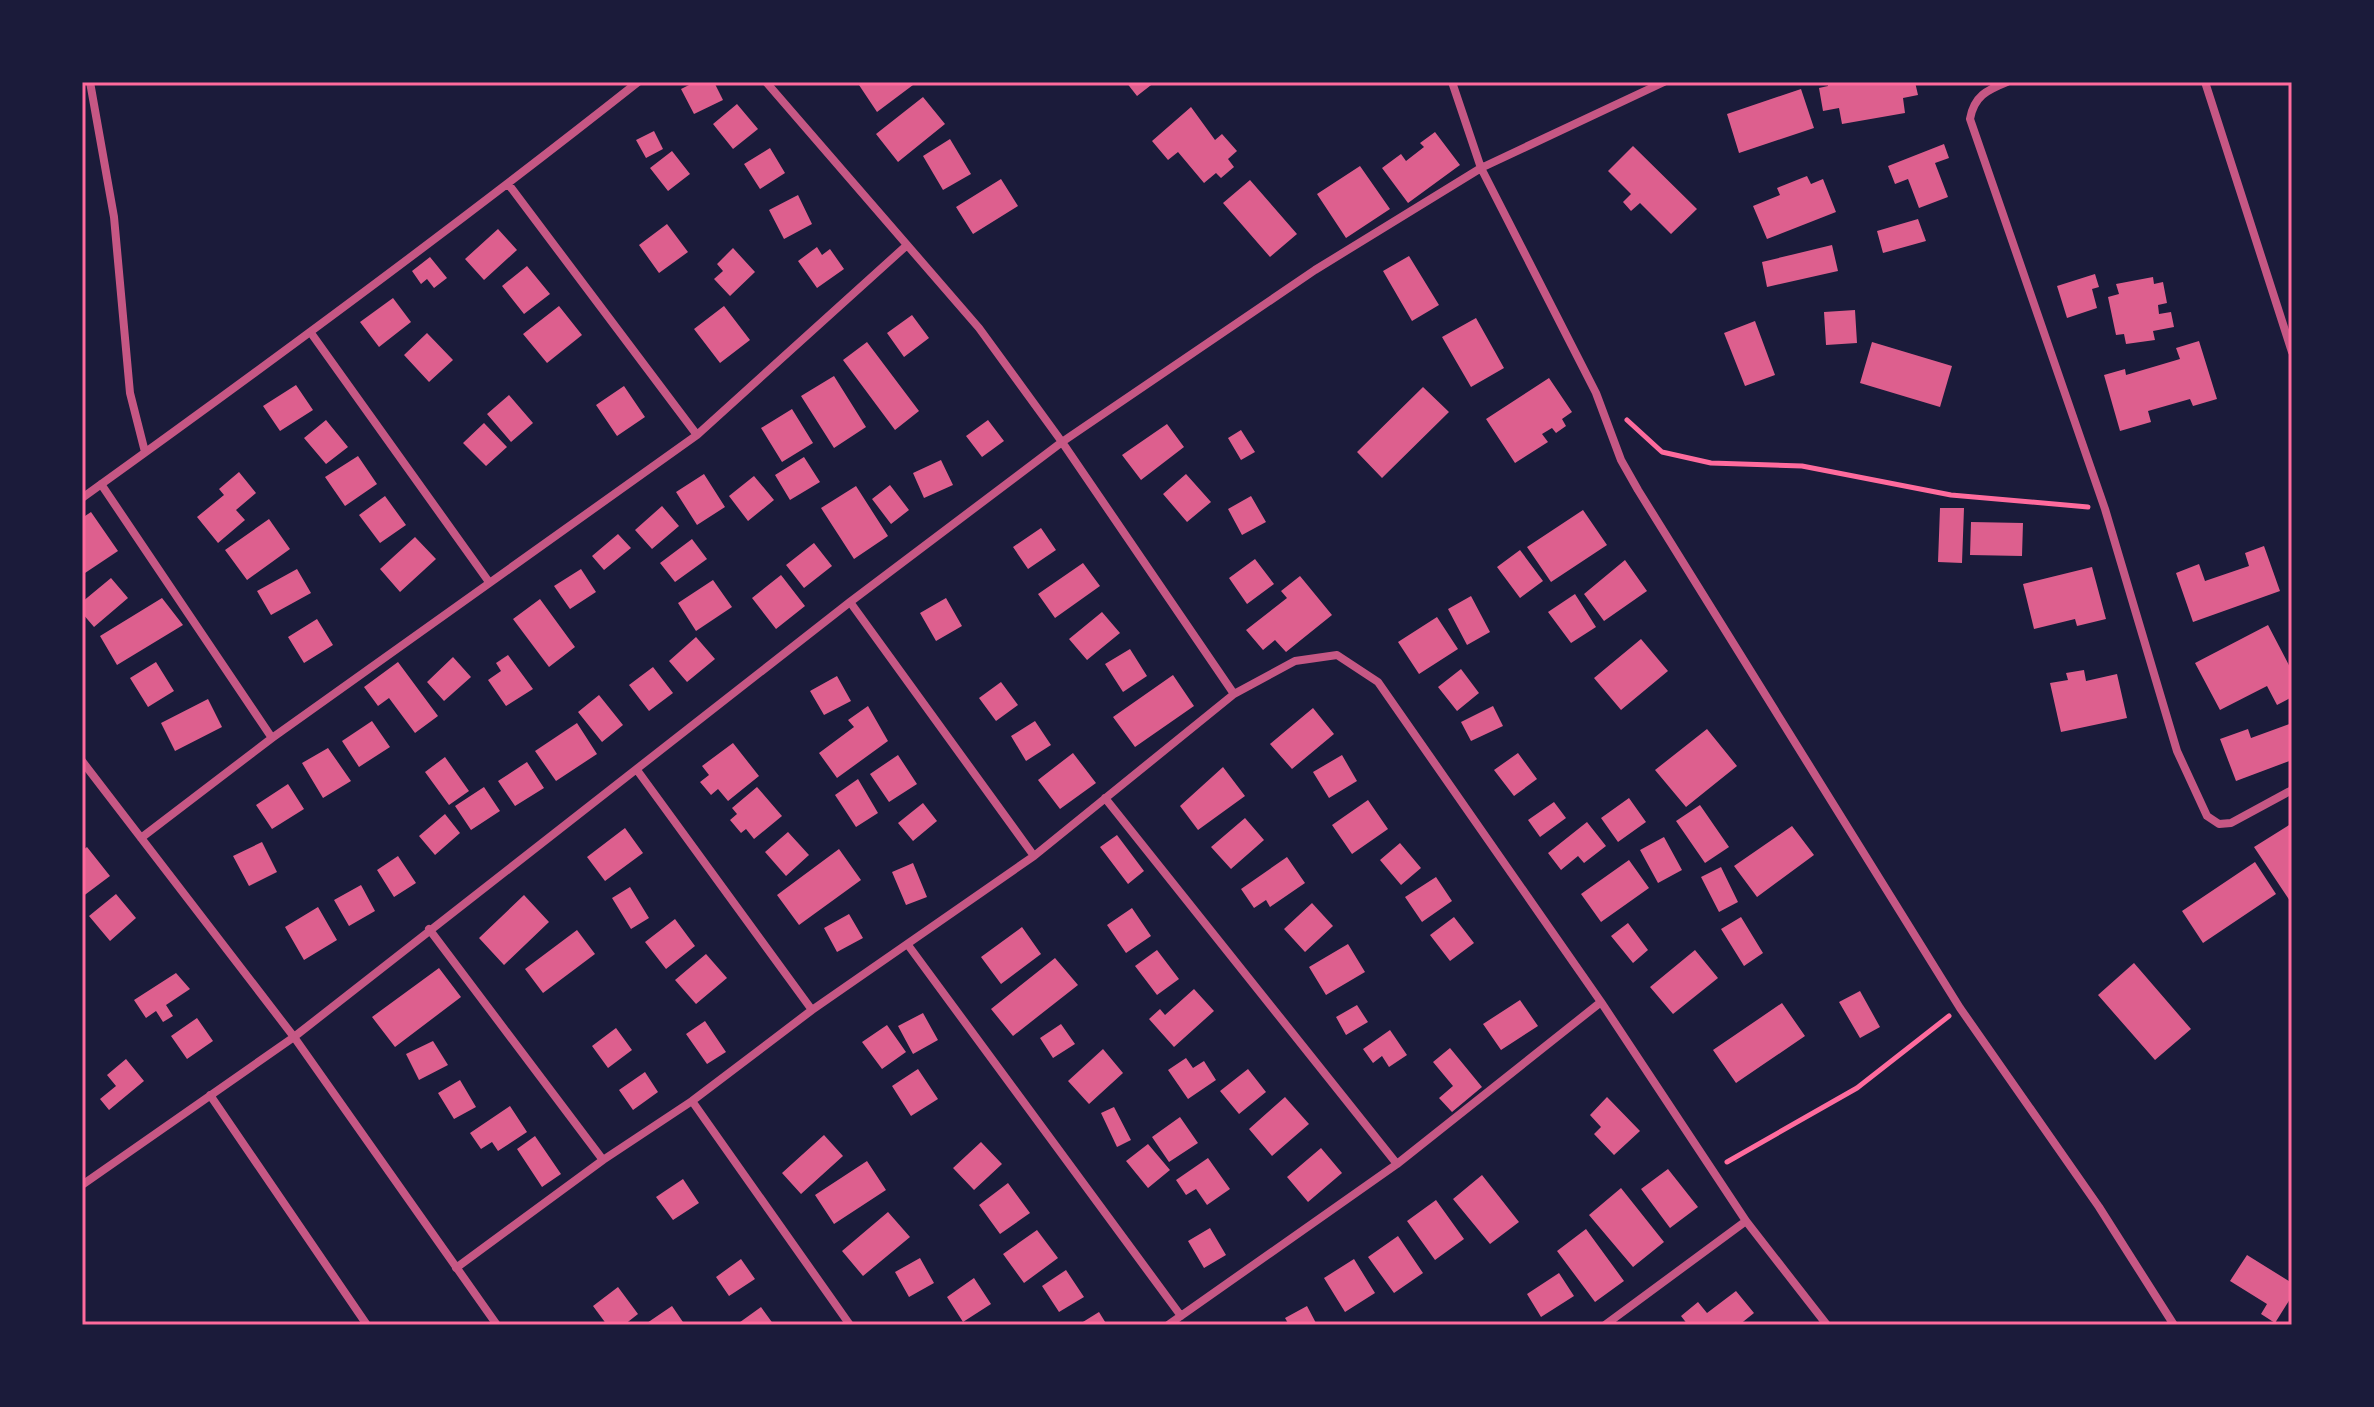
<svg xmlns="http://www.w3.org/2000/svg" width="2374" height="1407" viewBox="0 0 2374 1407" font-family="Merriweather,serif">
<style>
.building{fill:#dd5f8e}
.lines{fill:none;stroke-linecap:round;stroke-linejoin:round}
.path{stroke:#ff6b9d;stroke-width:5}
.minor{stroke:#c65784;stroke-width:8}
.neatline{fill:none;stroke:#ff6b9d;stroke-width:3}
</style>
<rect width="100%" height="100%" fill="#1b1b3a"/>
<path class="building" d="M695 82H714L723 100 694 114 681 89Z
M857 82H917L877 112Z
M1126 82H1155L1137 96Z
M1828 82H1915L1918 95 1903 98 1905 113 1842 124 1839 108 1823 111 1819 88 1828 86Z
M1801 89 1814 128 1739 153 1727 114Z
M923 97 945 124 898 162 876 134Z
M737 104 758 129 733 149 713 124Z
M1191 107 1215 140 1222 134 1237 151 1228 159 1234 167 1221 178 1216 173 1204 183 1178 152 1168 160 1152 141Z
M654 131 663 149 646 158 636 140Z
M1435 132 1460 165 1408 203 1382 168 1401 154 1406 161 1424 147 1420 143Z
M950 139 971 174 943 190 923 156Z
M1944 144 1949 158 1935 163 1948 197 1919 208 1908 179 1895 184 1888 166Z
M1633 146 1697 209 1671 234 1640 203 1631 211 1623 202 1631 194 1608 171Z
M770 148 785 173 760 189 744 164Z
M672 151 690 174 668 191 650 168Z
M1360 166 1390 209 1346 238 1317 194Z
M1807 176 1811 184 1823 179 1836 212 1767 239 1753 206 1780 195 1777 188Z
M1001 179 1018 206 973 234 956 207Z
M1250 180 1297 234 1270 257 1223 203Z
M798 195 812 224 784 239 769 210Z
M1918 219 1926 241 1883 253 1877 231Z
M667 224 688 252 659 273 639 245Z
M498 229 517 250 484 280 465 259Z
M1832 245 1838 271 1767 287 1762 262Z
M817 247 822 255 830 249 844 269 817 288 798 261Z
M733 248 755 272 730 296 714 279 723 271 717 264Z
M1409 256 1439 305 1412 321 1383 271Z
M430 257 447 278 434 288 427 279 421 284 412 271Z
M527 266 550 294 524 314 502 286Z
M2095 274 2099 287 2092 289 2097 308 2067 318 2057 286Z
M2153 277 2154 284 2163 282 2167 303 2158 305 2159 314 2171 312 2174 327 2153 331 2155 340 2126 344 2124 334 2116 335 2108 297 2119 294 2116 284Z
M393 298 411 322 379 347 360 322Z
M559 306 582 335 547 363 523 334Z
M724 306 750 340 720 363 694 329Z
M1855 310 1857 343 1826 345 1824 312Z
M912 315 929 338 904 357 887 333Z
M1476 318 1504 368 1471 387 1442 337Z
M1755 321 1775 375 1745 386 1724 333Z
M427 333 453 360 429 382 404 355Z
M2199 341 2217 399 2193 406 2190 399 2148 411 2151 422 2120 431 2104 375 2125 369 2126 375 2180 359 2176 348Z
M867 342 919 411 895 430 843 360Z
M1872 342 1952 366 1940 407 1860 383Z
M834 376 866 427 834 448 801 396Z
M1549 378 1572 412 1562 419 1566 426 1556 433 1552 428 1542 434 1548 442 1515 463 1486 419Z
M296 385 313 410 280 431 263 406Z
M624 386 645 417 617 436 596 405Z
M1423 387 1449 412 1382 478 1357 452Z
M509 395 533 423 511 442 487 414Z
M792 409 813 443 782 462 761 428Z
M326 420 348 447 326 464 304 438Z
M988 420 1004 441 982 457 966 436Z
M484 423 507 447 486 466 463 443Z
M1167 424 1184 447 1141 480 1122 455Z
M1241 430 1255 452 1241 460 1228 438Z
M358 456 377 484 345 506 325 477Z
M804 457 820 482 790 500 775 475Z
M941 460 953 485 924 498 913 473Z
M239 472 256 493 236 510 245 520 218 543 197 517 224 495 219 489Z
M704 474 725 507 697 525 676 492Z
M1186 474 1211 502 1187 522 1163 494Z
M754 476 774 500 748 521 729 496Z
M890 485 909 510 891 524 872 499Z
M856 486 888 536 854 559 821 508Z
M385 496 406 525 380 543 359 515Z
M1251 496 1266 522 1242 535 1228 509Z
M662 506 679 526 652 549 635 530Z
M1940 508H1964L1962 563 1938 562Z
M1583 510 1607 545 1551 582 1527 547Z
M91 512 118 551 82 575V518Z
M269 519 290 549 247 580 225 550Z
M1971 522 2023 523 2022 556 1970 555Z
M1041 528 1056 550 1028 569 1013 547Z
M618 534 631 548 604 570 592 556Z
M415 537 436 559 400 592 380 569Z
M692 539 707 559 675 582 660 563Z
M814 543 832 566 804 588 786 565Z
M2264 546 2280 591 2193 622 2176 573 2199 564 2205 581 2249 566 2245 553Z
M1520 550 1543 581 1520 598 1497 567Z
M1255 559 1274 584 1247 604 1229 578Z
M1625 560 1647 591 1604 621 1584 594Z
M1083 563 1100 586 1055 618 1038 594Z
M2092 567 2106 619 2077 626 2075 619 2034 629 2023 584Z
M297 569 311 593 271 615 257 591Z
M581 569 596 592 570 609 554 586Z
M781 575 805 606 776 629 752 598Z
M1300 576 1332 615 1286 652 1275 640 1263 650 1246 630 1287 598 1281 591Z
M111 578 128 598 94 627 82 613V602Z
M713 580 732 607 696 631 678 603Z
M1575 594 1596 627 1571 643 1548 612Z
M1471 596 1490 632 1467 645 1448 609Z
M162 598 183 625 117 665 100 636Z
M946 598 962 626 936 641 920 613Z
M540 599 575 647 549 667 513 619Z
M1102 612 1120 633 1087 660 1069 639Z
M1437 617 1458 649 1419 674 1398 642Z
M317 619 333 645 304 663 288 637Z
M2268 625 2292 671V697L2277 705 2267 686 2220 710 2195 663Z
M696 637 715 659 687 682 669 661Z
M1641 639 1668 671 1621 710 1594 678Z
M1130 649 1147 676 1123 692 1105 664Z
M508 655 533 689 506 706 488 680 501 671 496 663Z
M453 657 471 677 444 701 427 682Z
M156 662 174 691 148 707 130 678Z
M398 662 438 716 415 733 389 698 378 706 364 687Z
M653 667 673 693 649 711 629 685Z
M1461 669 1479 693 1457 711 1438 687Z
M2084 670 2086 681 2117 674 2127 718 2061 732 2050 683 2068 680 2066 673Z
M1173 675 1194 706 1135 747 1113 717Z
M837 676 851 701 824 715 810 691Z
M1001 682 1018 705 996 721 979 698Z
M599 695 623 725 602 742 578 712Z
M208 699 222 727 175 751 161 723Z
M868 706 888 741 837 778 819 753 854 727 848 720Z
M1493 706 1503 726 1471 741 1461 722Z
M1313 708 1334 734 1292 769 1270 744Z
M372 721 390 747 359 767 342 741Z
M1035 721 1051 745 1026 761 1011 736Z
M577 723 597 754 556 781 535 751Z
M2292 723V760L2236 781 2220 739 2248 729 2251 738Z
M1707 729 1737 766 1686 807 1655 770Z
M733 743 759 776 728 801 718 789 711 795 700 782 709 775 702 766Z
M328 748 351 781 323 798 302 763Z
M1073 753 1096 783 1060 809 1038 780Z
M1518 753 1537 779 1514 796 1494 770Z
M898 755 917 784 889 802 870 774Z
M1342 755 1357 781 1329 798 1313 772Z
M445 757 469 791 449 805 425 772Z
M527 762 544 788 515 806 498 781Z
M1223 767 1245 796 1198 830 1180 806Z
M858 779 878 813 856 827 835 795Z
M288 784 304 809 272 829 256 805Z
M484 787 500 811 471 830 455 806Z
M757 787 782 816 754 839 746 829 741 833 730 820 737 814 732 808Z
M1629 798 1646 822 1618 842 1601 818Z
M1368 800 1388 829 1352 854 1332 825Z
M1554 802 1566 818 1540 837 1528 820Z
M923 803 937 821 913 841 898 823Z
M1700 805 1729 847 1705 863 1676 821Z
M445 814 460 833 435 855 419 836Z
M1245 818 1264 840 1231 869 1211 847Z
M1587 822 1606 846 1584 863 1578 856 1561 870 1548 853Z
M2289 825 2292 830V904L2254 847Z
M1792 826 1814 855 1757 897 1734 866Z
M625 828 643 853 605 881 587 857Z
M788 832 809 855 786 876 765 852Z
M1117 835 1144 871 1128 884 1100 847Z
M1664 837 1682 870 1658 883 1640 850Z
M262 842 277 872 249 886 233 856Z
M1400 843 1421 868 1401 885 1380 860Z
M87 847 110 876 82 897V851Z
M839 849 861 880 799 925 777 895Z
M398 856 416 883 394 897 377 870Z
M1287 857 1305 883 1270 907 1266 900 1254 908 1241 889Z
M1629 860 1649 888 1601 922 1581 894Z
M2255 862 2276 894 2203 943 2182 911Z
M913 863 927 897 906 905 892 872Z
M1721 867 1738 902 1719 912 1701 877Z
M1436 877 1452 901 1422 922 1405 897Z
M361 885 375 911 349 926 334 900Z
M630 887 649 918 631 929 612 898Z
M116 894 136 918 110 941 89 916Z
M524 895 549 922 504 965 479 938Z
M1312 903 1333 926 1305 952 1284 929Z
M318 907 337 940 304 960 285 927Z
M1132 908 1151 936 1126 953 1107 925Z
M849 914 863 938 837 952 824 928Z
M1454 917 1474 943 1450 961 1430 935Z
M1741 917 1763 953 1744 966 1721 929Z
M675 919 695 946 666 969 645 942Z
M1628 923 1648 950 1633 963 1611 936Z
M1022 927 1041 954 1001 984 981 957Z
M577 930 595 954 543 993 525 969Z
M1348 944 1365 972 1326 995 1309 967Z
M1157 950 1179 979 1157 995 1135 966Z
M1695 950 1718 978 1673 1014 1650 987Z
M706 954 727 978 696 1004 675 980Z
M1055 958 1078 985 1013 1036 991 1009Z
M2134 963 2191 1029 2155 1060 2098 995Z
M439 968 461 997 395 1047 372 1017Z
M176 973 190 989 166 1005 173 1016 163 1022 156 1011 146 1018 134 1000Z
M1194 989 1214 1011 1174 1047 1149 1019 1160 1009 1165 1015Z
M1860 991 1880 1027 1860 1038 1839 1002Z
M1520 1000 1538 1026 1501 1050 1483 1024Z
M1782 1003 1805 1036 1736 1083 1713 1050Z
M1357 1005 1368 1022 1346 1035 1336 1017Z
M923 1013 938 1040 913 1054 898 1026Z
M197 1018 213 1041 187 1059 171 1036Z
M705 1021 726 1052 707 1064 686 1034Z
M1061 1024 1075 1044 1053 1058 1040 1038Z
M887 1025 906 1052 882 1069 862 1042Z
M616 1028 632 1050 608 1068 592 1046Z
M1390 1030 1407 1055 1389 1067 1382 1056 1373 1063 1363 1049Z
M433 1041 448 1065 419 1080 406 1054Z
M1450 1048 1482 1087 1452 1112 1439 1098 1453 1086 1433 1062Z
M1103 1049 1123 1073 1089 1104 1068 1081Z
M1186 1058 1193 1068 1204 1061 1216 1080 1188 1099 1168 1070Z
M126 1059 144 1081 109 1110 100 1099 116 1086 107 1075Z
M918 1069 938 1099 911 1116 892 1086Z
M1248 1069 1266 1092 1239 1114 1220 1091Z
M645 1072 658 1092 633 1110 619 1090Z
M460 1080 476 1107 454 1119 438 1093Z
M1285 1097 1309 1124 1272 1156 1249 1129Z
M1607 1097 1640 1131 1614 1155 1594 1134 1601 1127 1590 1115Z
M510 1106 527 1132 498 1151 492 1142 481 1149 470 1133Z
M1114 1107 1131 1140 1117 1147 1101 1113Z
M1180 1117 1198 1143 1169 1162 1152 1137Z
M824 1135 843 1156 801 1194 782 1173Z
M535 1136 561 1174 542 1187 517 1149Z
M981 1142 1002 1164 974 1190 953 1168Z
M1148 1144 1170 1170 1148 1188 1126 1161Z
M1321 1148 1342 1173 1308 1202 1287 1177Z
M1208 1158 1230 1189 1207 1205 1196 1189 1186 1195 1176 1180Z
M867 1161 886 1190 834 1224 815 1195Z
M1668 1169 1698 1207 1670 1228 1641 1189Z
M1482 1175 1519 1222 1490 1244 1453 1199Z
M683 1179 699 1203 673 1220 656 1197Z
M1008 1183 1030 1213 1000 1234 979 1205Z
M1621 1188 1664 1242 1633 1267 1589 1215Z
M1436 1200 1464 1239 1435 1260 1407 1221Z
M888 1212 910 1237 863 1276 842 1251Z
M1210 1228 1226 1255 1204 1268 1188 1241Z
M1586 1229 1624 1281 1595 1302 1557 1251Z
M1037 1230 1058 1258 1024 1283 1003 1254Z
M1398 1236 1423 1273 1394 1293 1368 1257Z
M2247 1255 2292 1283V1296L2275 1323 2261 1314 2267 1304 2230 1281Z
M920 1258 934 1283 909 1297 895 1272Z
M741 1259 755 1279 729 1296 716 1277Z
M1354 1259 1375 1293 1345 1312 1324 1278Z
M1066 1270 1084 1297 1059 1312 1042 1286Z
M1559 1273 1574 1296 1541 1317 1527 1294Z
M974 1278 991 1304 963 1322 947 1297Z
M618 1287 638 1314 624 1325H607L593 1306Z
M1736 1291 1754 1313 1739 1325H1688L1681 1316 1698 1302 1707 1313Z
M672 1306 685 1325H644Z
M1307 1306 1317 1325H1289L1285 1318Z
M761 1307 774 1325H736Z
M1099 1312 1107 1325H1078Z"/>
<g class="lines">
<path class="path" d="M1627 420 1662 452 1711 463 1802 466 1951 495 2088 507
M1727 1162 1857 1088 1949 1016"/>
<path class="minor" d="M90 82 114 217 130 393 145 452
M766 82 979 328 1062 442 1234 694
M1664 82 1481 168 1596 393 1621 460 1638 490 1960 1008 2099 1207 2174 1325
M2007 82C1987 90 1974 96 1970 119L2105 509 2177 751 2207 816 2219 824 2231 823 2292 790
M2205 82 2292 352
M509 185 697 435
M311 333 489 582
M101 484 272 738
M82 498C270 363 456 226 638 82
M850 602 1034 856
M82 761 294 1037 497 1325
M637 770 812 1010
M1105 798 1397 1164
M141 838 272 738 697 435 906 246
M429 929 603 1160
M908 945 1181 1316
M210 1095 367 1325
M692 1101 850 1325
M82 1185 294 1037 850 602 1062 442 1315 270 1481 168 1452 82
M456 1268 603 1160 692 1101 812 1010 1034 856 1234 694 1295 661 1337 655 1378 682 1601 1002 1746 1221 1827 1325
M1168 1325 1397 1164 1601 1002
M1605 1325 1746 1221"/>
</g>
<rect width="2374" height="1407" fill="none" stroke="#1b1b3a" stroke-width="168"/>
<rect x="84" y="84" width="2206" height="1239" class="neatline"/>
</svg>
